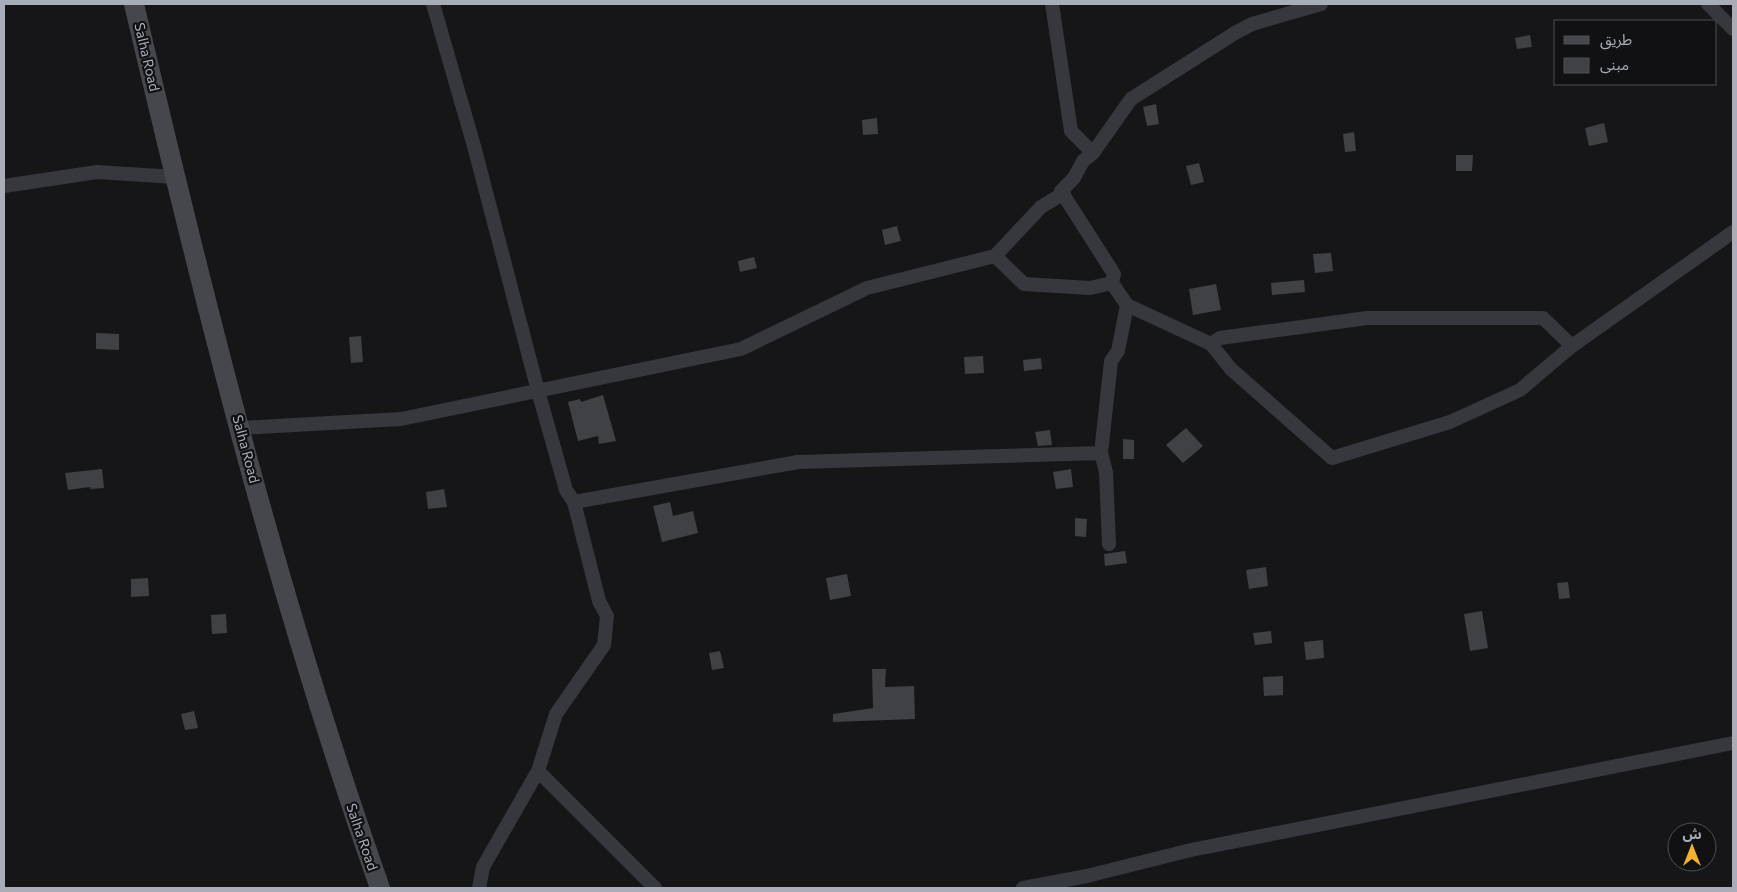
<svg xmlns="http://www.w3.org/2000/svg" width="1737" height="892" viewBox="0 0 1737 892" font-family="Commissioner,'Noto Sans Arabic',sans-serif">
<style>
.building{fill:#404145}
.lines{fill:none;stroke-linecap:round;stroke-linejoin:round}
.street{stroke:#37383d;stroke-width:14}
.secondary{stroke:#45474d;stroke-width:20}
.labels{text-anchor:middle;stroke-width:4.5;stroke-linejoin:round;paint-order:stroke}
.street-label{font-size:14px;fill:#a8adb8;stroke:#111113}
</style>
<rect width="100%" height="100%" fill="#161618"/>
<path class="building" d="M1530 35 1532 47 1517 49 1515 38Z
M1156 104 1159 124 1147 126 1143 107Z
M877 118 878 134 863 135 862 120Z
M1604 123 1608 142 1589 146 1585 128Z
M1354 132 1356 151 1345 152 1343 134Z
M1456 155H1473L1472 171H1456Z
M1199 163 1204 182 1191 185 1186 166Z
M897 226 901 241 885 245 882 230Z
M1331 253 1333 271 1315 273 1313 254Z
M754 257 757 268 740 272 738 261Z
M1304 280 1305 292 1272 295 1271 283Z
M1216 284 1221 310 1193 315 1189 289Z
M96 333 119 334V350L96 349Z
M361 336 363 362 351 363 349 337Z
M983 356 984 373 965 374 964 357Z
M1041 358 1042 369 1024 371 1023 360Z
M603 395 616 441 599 444 598 436 578 441 568 402 580 399 581 402Z
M1186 428 1203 446 1183 463 1166 445Z
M1050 430 1052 445 1038 446 1035 432Z
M1123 439 1134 440V459H1123Z
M102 469 104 488 90 489V487L68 490 65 473Z
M1071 469 1073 487 1056 489 1053 472Z
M444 489 447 507 428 509 426 492Z
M670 502 673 516 693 511 698 533 662 542 653 506Z
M1075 518 1087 519 1086 537 1075 536Z
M1125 551 1127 563 1105 566 1104 554Z
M1266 567 1268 586 1249 589 1246 570Z
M847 574 851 596 830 600 826 578Z
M148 578 149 596 131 597V579Z
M1568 582 1570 598 1559 599 1557 583Z
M1482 611 1488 648 1470 651 1464 614Z
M226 614 227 633 212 634 211 615Z
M1271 631 1272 643 1255 645 1253 633Z
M1323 640 1324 658 1306 660 1304 642Z
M720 651 724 668 712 670 709 653Z
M872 669H886L885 687 914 686 915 719 833 722V714L873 708Z
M1283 676V695L1264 696 1263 677Z
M194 711 198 728 185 730 181 714Z"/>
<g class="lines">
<path class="street" d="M433 4 474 146 538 391 566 490 574 502 599 601 607 616 604 645 556 714 538 771 655 888
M1052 4 1071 131 1093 153
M1708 4 1733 29
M4 186 97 172 175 177
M1061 191 1114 274 1112 283 1127 305 1211 344 1231 369 1332 458 1450 422 1520 390 1572 346 1733 232
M1061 191 1074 178 1083 161 1093 153 1131 99 1235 33 1252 24 1321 4
M995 256 1024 284 1090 288 1112 283
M1211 344 1220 338 1367 318H1543L1572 346
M240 428 401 419 741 349 867 288 995 256 1041 207 1064 193 1061 191
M574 502 798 462 1101 453
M1109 544 1106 472 1101 453 1111 361 1118 351 1127 305
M479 888 483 867 538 771
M1023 888 1087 876 1191 850 1733 743"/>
<path class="secondary" d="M134 4C204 302 278 600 380 888"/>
</g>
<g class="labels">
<g class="street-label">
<text transform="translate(147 57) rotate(77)" y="5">Salha Road</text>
<text transform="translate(246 449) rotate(75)" y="5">Salha Road</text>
<text transform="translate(362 837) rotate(71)" y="5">Salha Road</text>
</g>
</g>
<rect width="1737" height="892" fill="none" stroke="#a8adb8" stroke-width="10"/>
<rect x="1554" y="20" width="162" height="65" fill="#111113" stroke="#4d4f55"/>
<rect x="1564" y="36" width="25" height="8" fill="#45474d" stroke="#4d4f55"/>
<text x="1600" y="45" font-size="15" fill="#a8adb8">طريق</text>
<rect x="1564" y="58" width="25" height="15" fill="#404145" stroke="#4d4f55"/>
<text x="1600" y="70" font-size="15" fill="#a8adb8">مبنى</text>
<g transform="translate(1692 847)"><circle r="24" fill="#111113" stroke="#4d4f55"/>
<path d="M0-4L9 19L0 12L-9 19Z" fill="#f2b134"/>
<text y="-8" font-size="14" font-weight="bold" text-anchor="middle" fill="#a8adb8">ش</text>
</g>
</svg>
